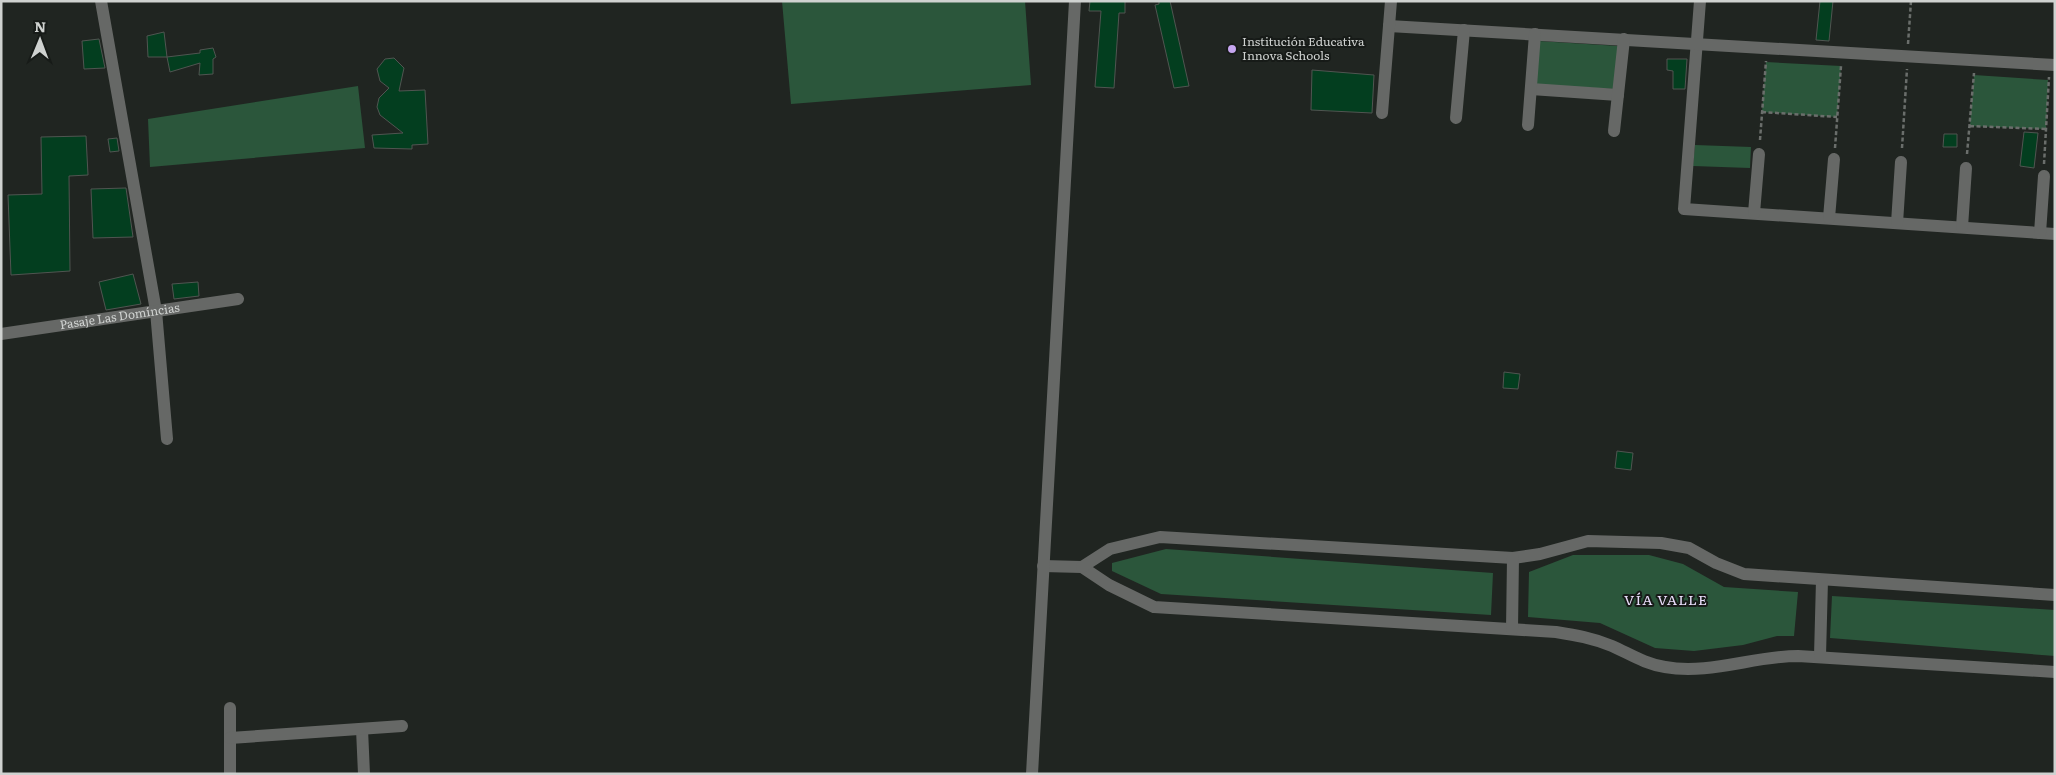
<svg xmlns="http://www.w3.org/2000/svg" width="2056" height="775" viewBox="0 0 2056 775" font-family="Literata,serif">
<style>
.green{fill:#2b563b}
.building{fill:#033e1f;stroke:#505551}
.lines{fill:none;stroke-linecap:round;stroke-linejoin:round}
.path{stroke:#6a6e6b;stroke-width:2.5;stroke-dasharray:4 2.5;stroke-linecap:butt}
.minor{stroke:#666866;stroke-width:12}
.poi-dot{fill:#c6a6f0;stroke:#171b18;stroke-width:2}
.labels{text-anchor:middle;stroke-width:4;stroke-linejoin:round;paint-order:stroke}
.poi-label{font-size:12px;fill:#cfd2d0;stroke:#171b18;text-anchor:start}
.street-label{font-size:12px;fill:#cfd2d0;stroke:#171b18}
.neighbourhood-label{font-size:14px;letter-spacing:1px;fill:#eadefb;stroke:#171b18}
</style>
<rect width="100%" height="100%" fill="#202521"/>
<path class="green" d="M782 1H1025L1031 85 791 104Z
M1538 41 1618 46 1614 89 1535 85Z
M1766 62 1841 66 1837 117 1762 112Z
M1974 75 2048 80 2046 129 1970 126Z
M358 86 365 148 150 167 148 119Z
M1695 145 1751 147 1750 168 1693 166Z
M1166 549 1493 573 1491 615 1161 594 1112 571V563Z
M1573 555H1649L1683 564 1724 587 1798 592 1794 636H1777L1743 645 1694 651 1655 648 1600 623 1528 617 1529 572Z
M1832 596 2055 610V656L1830 638Z"/>
<path class="building" d="M1090 1H1125V13H1119L1114 88 1095 87 1101 11H1089Z
M1159 1H1170L1189 86 1174 88 1155 5 1159 4Z
M1820 1H1833L1829 41 1816 40Z
M164 32 167 57H148L147 36Z
M99 39 105 68 84 69 82 41Z
M213 48 216 57 213 59V74L199 75 200 63 170 72 167 57 200 53V50Z
M394 58 404 68 399 91 425 90 428 144 412 145V149L374 148 372 135 403 133 380 115 377 107 379 98 389 88 380 81 377 69 385 59Z
M1667 59H1687L1685 89H1673V71L1667 70Z
M1312 70 1374 75 1372 113 1311 110Z
M2024 132 2038 133 2034 168 2020 166Z
M1944 134H1957V147H1943Z
M86 136 88 175 69 176 70 271 11 275 8 195 42 194 41 137Z
M117 138 119 151 110 152 108 139Z
M126 188 133 237 93 238 91 189Z
M133 274 141 304 106 310 99 282Z
M198 282 199 296 174 299 172 284Z
M1504 372 1520 374 1518 389 1503 388Z
M1617 451 1633 453 1631 470 1615 468Z"/>
<g class="lines">
<path class="path" d="M1908 44 1911 1
M1762 112 1837 117
M1970 126 2046 129
M1760 140 1766 61
M1835 148 1841 66
M1902 148 1907 69
M1967 154 1974 73
M2044 164 2049 77"/>
<g class="minor">
<path d="M101 1 156 311 167 439"/>
<path d="M1700 1 1684 209 2055 234"/>
<path d="M1389 26 2055 65"/>
<path d="M1531 89 1618 95"/>
<path d="M1382 113 1391 1"/>
<path d="M1456 118 1464 30"/>
<path d="M1528 125 1535 34"/>
<path d="M1614 131 1624 39"/>
<path d="M1754 213 1759 154"/>
<path d="M1829 218 1834 159"/>
<path d="M1897 223 1901 162"/>
<path d="M1962 227 1966 168"/>
<path d="M2040 233 2044 176"/>
<path id="s1" d="M1 334 238 299"/>
<path d="M1043 566 1082 567 1109 585 1154 607 1556 632C1575 635 1593 638 1612 646 1630 654 1645 664 1665 667 1709 675 1754 656 1798 656L2055 672"/>
<path d="M1082 567 1110 549 1160 537 1513 558 1540 554 1588 541 1661 543 1689 548 1716 563 1744 574 2055 595"/>
<path d="M1512 629 1513 558"/>
<path d="M1820 656 1822 580"/>
<path d="M230 708V774"/>
<path d="M362 729 364 774"/>
<path d="M230 738 402 726"/>
<path d="M1032 774 1075 1"/>
</g>
</g>
<circle class="poi-dot" cx="1232" cy="49" r="5"/>
<g class="labels">
<g class="poi-label">
<text x="1242" y="46">Institución Educativa<tspan x="1242" dy="14">Innova Schools</tspan></text>
</g>
<g class="street-label">
<text dy="4" stroke="none"><textPath href="#s1" startOffset="120">Pasaje Las Domíncias</textPath></text>
</g>
<g class="neighbourhood-label">
<text x="1666" y="605">VÍA VALLE</text>
</g>
</g>
<rect width="2056" height="775" fill="none" stroke="#cfd2d0" stroke-width="5"/>
<g transform="translate(40 40) rotate(1)" stroke="#171b18" stroke-width="4" paint-order="stroke">
<path d="M0-4L9 19L0 12L-9 19Z" fill="#cfd2d0"/>
<text y="-8" font-size="14" font-weight="bold" text-anchor="middle" fill="#cfd2d0">N</text>
</g>
</svg>
